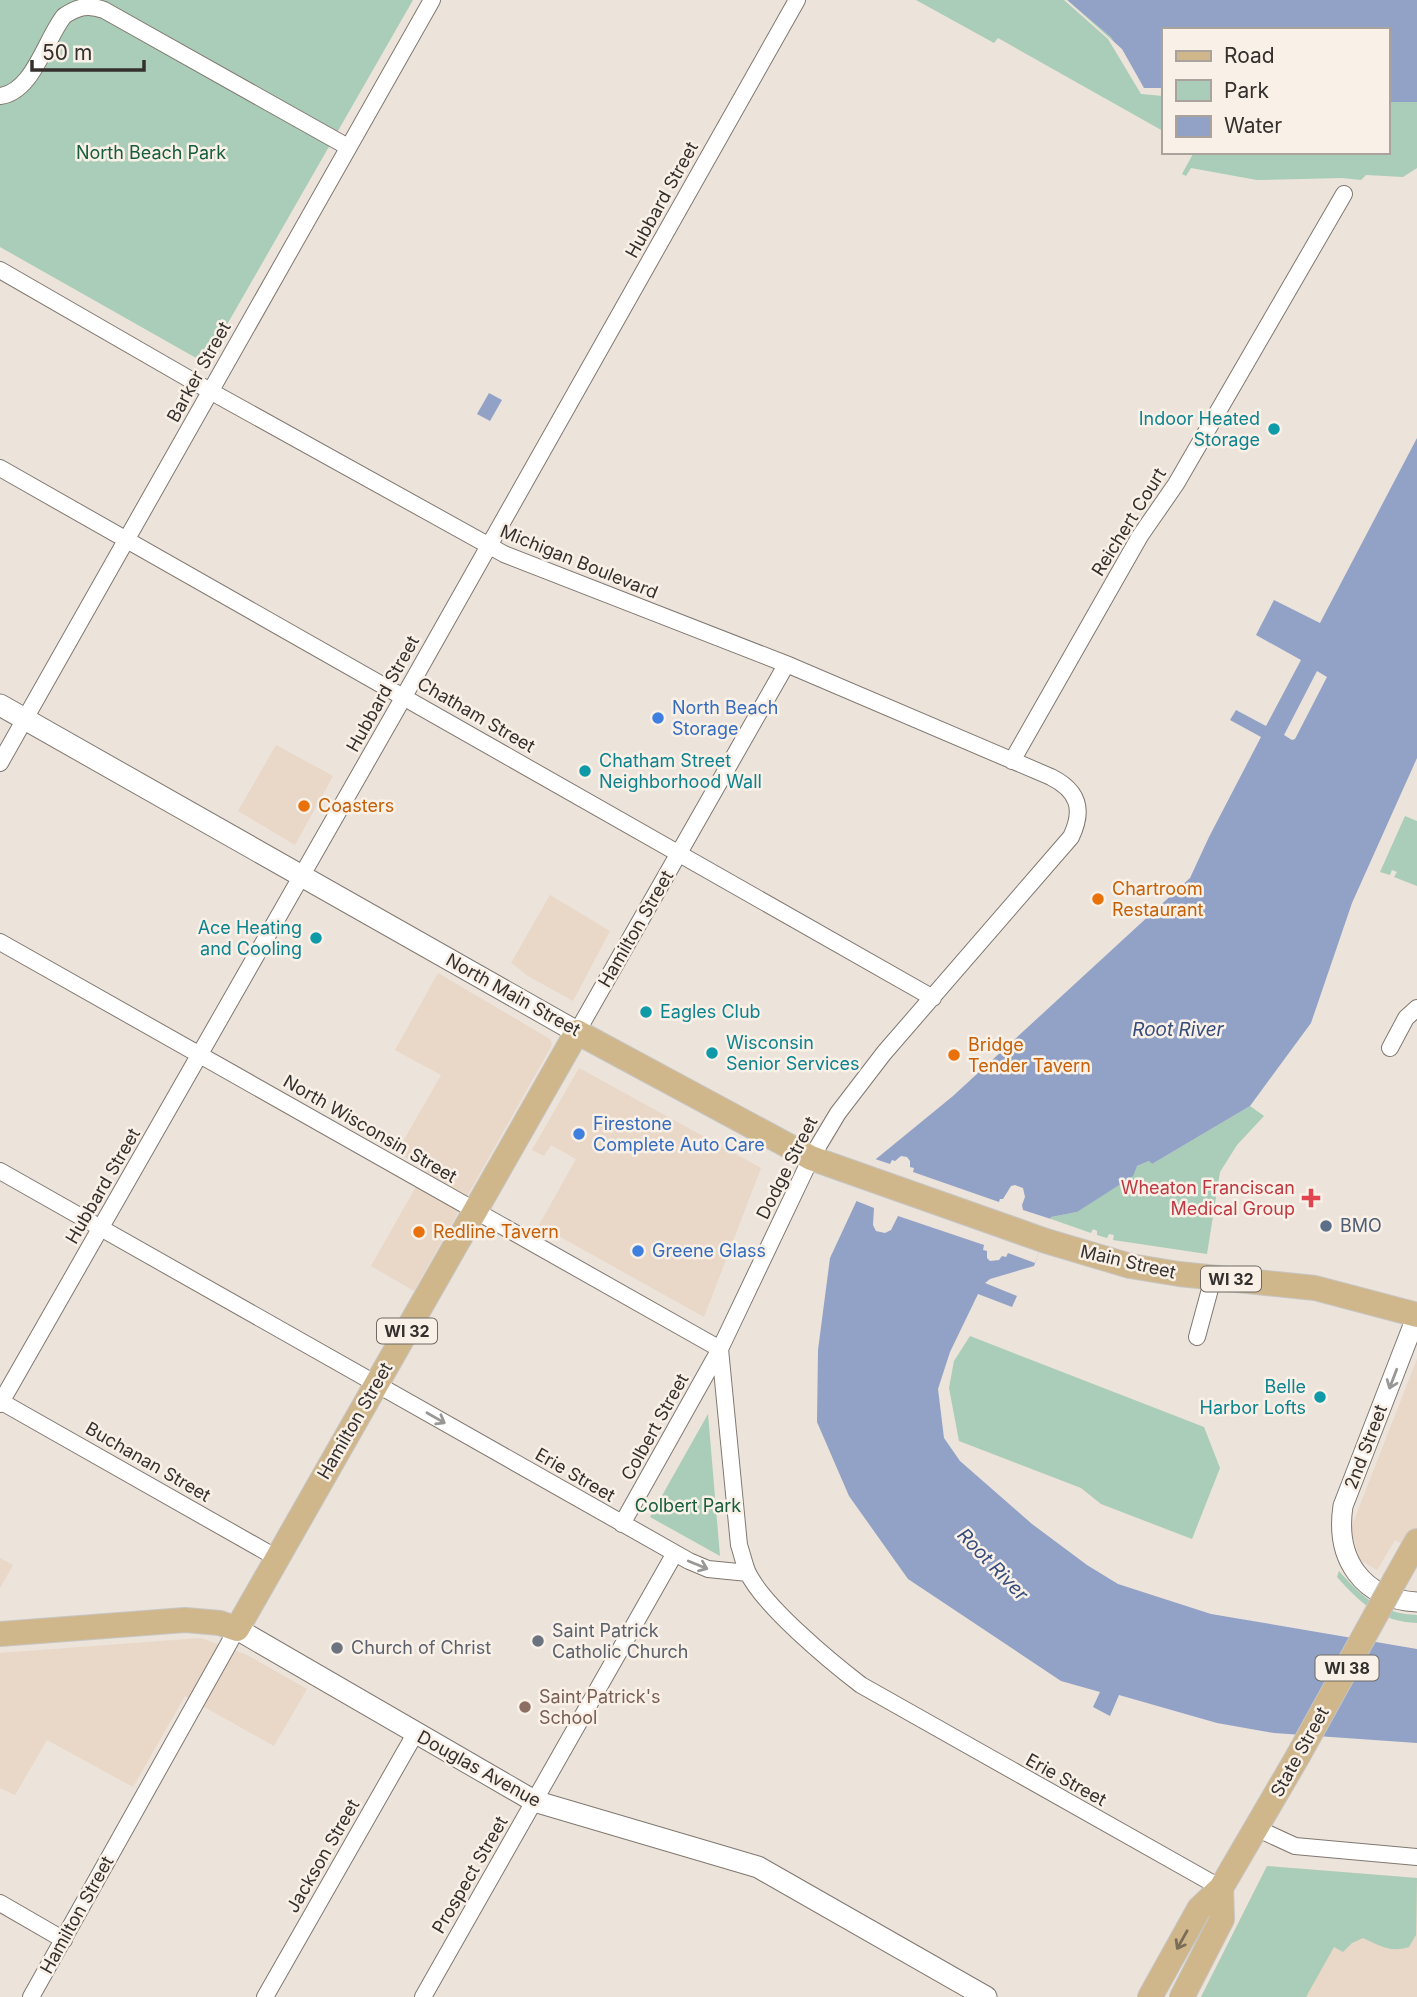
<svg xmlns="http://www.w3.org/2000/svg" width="1417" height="1997" viewBox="0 0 1417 1997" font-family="Inter,sans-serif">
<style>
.commercial{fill:#e9d7c7}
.green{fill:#a9cdb8}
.water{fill:#91a2c6}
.pier{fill:#ece3da}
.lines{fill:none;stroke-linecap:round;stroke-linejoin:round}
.minor-casing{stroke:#807870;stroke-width:18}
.tertiary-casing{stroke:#807870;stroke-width:21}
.secondary-casing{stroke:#807870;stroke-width:23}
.primary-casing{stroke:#c6c5c4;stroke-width:26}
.minor{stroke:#fff;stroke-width:16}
.tertiary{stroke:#fff;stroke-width:19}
.secondary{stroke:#fff;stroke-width:21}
.primary{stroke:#cfb78b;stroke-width:24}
.primary-bridge-casing{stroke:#c6c5c4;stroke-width:26;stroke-linecap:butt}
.primary-bridge{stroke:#cfb78b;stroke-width:24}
.oneway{stroke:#9a9896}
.oneway2{stroke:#7a6d57}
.culture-dot{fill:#0f9aa8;stroke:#f9f0e7;stroke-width:2.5}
.shop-dot{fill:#3f7fe0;stroke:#f9f0e7;stroke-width:2.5}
.food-dot{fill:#e8710a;stroke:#f9f0e7;stroke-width:2.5}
.health-dot{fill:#e0444e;stroke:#f9f0e7;stroke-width:2.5}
.service-dot{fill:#5c6f8a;stroke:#f9f0e7;stroke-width:2.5}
.worship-dot{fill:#6b7280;stroke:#f9f0e7;stroke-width:2.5}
.education-dot{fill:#8d6e63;stroke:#f9f0e7;stroke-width:2.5}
.labels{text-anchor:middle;stroke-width:5;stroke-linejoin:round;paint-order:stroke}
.shield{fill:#f9f0e7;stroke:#6f6a65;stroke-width:2}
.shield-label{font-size:16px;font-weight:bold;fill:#34302d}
.park-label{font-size:18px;fill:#165d3e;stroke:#f9f0e7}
.street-label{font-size:18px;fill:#34302d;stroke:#f9f0e7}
.culture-label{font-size:18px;fill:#0d838f;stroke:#f9f0e7;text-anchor:end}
.shop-label{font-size:18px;fill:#366cbe;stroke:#f9f0e7;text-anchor:start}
.food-label{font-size:18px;fill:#c56008;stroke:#f9f0e7;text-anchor:start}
.health-label{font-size:18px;fill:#be3a42;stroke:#f9f0e7;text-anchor:end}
.service-label{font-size:18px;fill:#4e5e75;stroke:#f9f0e7;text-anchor:start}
.worship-label{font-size:18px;fill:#5b616d;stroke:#f9f0e7;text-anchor:start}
.education-label{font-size:18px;fill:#785e54;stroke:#f9f0e7;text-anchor:start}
.water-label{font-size:19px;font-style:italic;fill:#354c7c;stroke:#f9f0e7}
</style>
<rect width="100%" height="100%" fill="#ece3da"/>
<path class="commercial" d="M276 745 333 776 295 845 238 811Z
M550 895 610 931 573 1001 528 976 511 963Z
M438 973 550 1039 552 1045 414 1291 371 1266 426 1169 397 1152 441 1075 395 1050Z
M579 1068 761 1168 704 1317 539 1225 576 1159 551 1145 544 1156 532 1150Z
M1417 1359V1552L1395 1540 1377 1570 1360 1560 1351 1528Z
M0 1558 13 1565 0 1588Z
M201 1638 247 1655 307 1689 274 1746 185 1696 133 1787 47 1740 15 1795 0 1788V1653Z
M1267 1866 1417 1878V1997H1201Z"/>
<path class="green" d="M0 0H413L205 363 0 247Z
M916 0H1067L1111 36 1163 92V131L998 38 994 43Z
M1387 102H1417V168L1403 177 1366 175 1361 180 1342 178 1257 180 1191 168 1186 176 1182 174 1194 152H1387Z
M1405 816 1417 821V886L1394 877 1397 872 1392 870 1390 875 1380 872Z
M1250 1106 1264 1116 1237 1145 1220 1172 1207 1254 1113 1240 1114 1235 1109 1234 1107 1238 1097 1235V1231L1093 1229 1091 1233 1051 1219V1217L1077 1212 1133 1172 1137 1166 1149 1161 1152 1164Z
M970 1336 1204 1427 1220 1468 1192 1539 1101 1504 1081 1488 959 1441 949 1388 954 1361Z
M708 1414 720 1556 650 1517Z
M1339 1571C1363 1598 1379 1613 1417 1615V1623C1381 1622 1360 1603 1337 1577Z
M1267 1866 1417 1878 1416 1935 1409 1947C1390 1953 1381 1946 1363 1938L1352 1943 1343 1952 1334 1947 1306 1997H1201Z"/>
<path class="water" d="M1067 0H1417V102H1387V30H1163V92L1143 91 1111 37Z
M489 393 502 400 490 421 477 414Z
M1417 438V758L1352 903 1311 1023 1250 1106 1152 1164 1149 1161 1137 1166 1133 1176 1077 1212 1051 1217 1034 1266 990 1279 985 1283 1017 1296 1012 1307 978 1294 950 1352 938 1389 944 1438 960 1461 1032 1524 1087 1565 1118 1584 1211 1614 1417 1649V1743L1274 1733 1217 1723 1119 1695 1110 1716 1093 1707 1100 1692 1061 1681 908 1579 849 1496 817 1422 818 1350 830 1258 876 1159 953 1096 1190 878 1209 837 1261 737 1230 720 1236 710 1266 726 1301 660 1256 635 1274 600 1320 623Z"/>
<path class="pier" d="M1064 0H1067L1122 49 1144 88H1163V96L1141 94 1108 39Z
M1317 671 1327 677 1295 739 1292 740 1284 735Z
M901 1156 907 1157 910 1161V1167L914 1168 913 1172 999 1202 1000 1199H1003L1011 1186 1015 1185 1023 1188 1025 1197 1022 1205 1023 1210 1051 1219 1035 1263 1008 1253 1006 1257 1002 1256 999 1260 990 1261 987 1258V1251L983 1250 984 1245 898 1216 891 1230 885 1233 876 1231 873 1225 874 1208 854 1200 872 1158 890 1164 892 1160 895 1161Z"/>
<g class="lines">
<g class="minor-casing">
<path id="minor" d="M0 96C33 92 45 40 64 16 77 7 88 4 104 10L348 147
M0 270 210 391 504 554 791 666 1051 777C1079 791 1084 810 1071 837L884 1053 838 1113 811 1158 720 1349 622 1524
M0 468 933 998
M1012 761 1140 536 1176 484 1344 194
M0 763 432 0
M0 942 720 1349
M577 1032 786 665
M1390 1048 1406 1018 1417 1008
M0 1171 689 1561 708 1569 748 1573
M1197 1337 1213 1278
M720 1349 739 1545C742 1554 744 1563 747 1571 762 1605 831 1662 861 1685L1221 1888
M0 1401 277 1558
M0 1404 394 714 797 0
M1258 1829 1295 1846 1417 1857
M0 1903 64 1940
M31 1997 237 1629
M265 1997 415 1734
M423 1997 675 1553"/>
</g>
<g class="tertiary-casing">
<path id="tertiary" d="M1417 1315 1343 1506C1335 1559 1362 1599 1417 1602"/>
</g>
<g class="secondary-casing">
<path id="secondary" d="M0 705 577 1032
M237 1629 534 1801 758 1867 986 1997"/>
</g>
<g class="primary-casing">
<path id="primary" d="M1395 1580 1417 1541
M0 1634 185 1620 220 1623 237 1629 577 1032 811 1158 1046 1241 1130 1266 1179 1274 1315 1288 1417 1315
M1150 1997 1199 1909 1221 1888 1298 1756
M1182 1997 1222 1919 1221 1888"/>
</g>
<use href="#minor" class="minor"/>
<use href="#tertiary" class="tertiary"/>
<use href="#secondary" class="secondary"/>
<use href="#primary" class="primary"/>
<g class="primary-bridge-casing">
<path id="primary-bridge" d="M1298 1756 1395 1580"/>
</g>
<use href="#primary-bridge" class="primary-bridge"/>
</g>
<defs><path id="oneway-shaft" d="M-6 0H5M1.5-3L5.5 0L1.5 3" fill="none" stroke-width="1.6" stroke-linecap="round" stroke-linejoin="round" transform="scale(1.75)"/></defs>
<g class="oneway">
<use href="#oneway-shaft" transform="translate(1393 1379) rotate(111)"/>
<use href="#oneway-shaft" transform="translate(436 1418) rotate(30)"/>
<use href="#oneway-shaft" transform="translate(698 1565) rotate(22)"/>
</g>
<use class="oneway2" href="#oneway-shaft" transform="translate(1182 1940) rotate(119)"/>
<g class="culture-dot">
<circle cx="1274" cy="429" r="7"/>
<circle cx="585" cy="771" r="7"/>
<circle cx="316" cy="938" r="7"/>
<circle cx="646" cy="1012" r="7"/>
<circle cx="712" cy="1053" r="7"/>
<circle cx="1320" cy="1397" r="7"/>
</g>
<g class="shop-dot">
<circle cx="658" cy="718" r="7"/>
<circle cx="579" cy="1134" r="7"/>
<circle cx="638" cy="1251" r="7"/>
</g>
<g class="food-dot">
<circle cx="304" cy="806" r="7"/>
<circle cx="1098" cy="899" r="7"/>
<circle cx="954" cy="1055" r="7"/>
<circle cx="419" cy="1232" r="7"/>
</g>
<path class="health-dot" d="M1307.5 1187.5h7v7h7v7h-7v7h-7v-7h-7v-7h7z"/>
<circle class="service-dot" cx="1326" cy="1226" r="7"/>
<g class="worship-dot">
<circle cx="538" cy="1641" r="7"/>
<circle cx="337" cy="1648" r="7"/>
</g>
<circle class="education-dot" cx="525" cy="1707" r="7"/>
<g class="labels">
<g class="shield">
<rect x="1201" y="1266.5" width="60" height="25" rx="5"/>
<rect x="377" y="1318.5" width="60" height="25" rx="5"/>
<rect x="1315.5" y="1655.5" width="63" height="25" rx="5"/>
</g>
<g class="shield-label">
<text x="1231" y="1285">WI 32</text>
<text x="407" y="1337">WI 32</text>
<text x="1347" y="1674">WI 38</text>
</g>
<g class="park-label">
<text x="151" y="159">North Beach Park</text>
<text x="688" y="1512">Colbert Park</text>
</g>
<g class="street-label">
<text transform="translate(662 200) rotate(-61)" y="6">Hubbard Street</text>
<text transform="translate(199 372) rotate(-61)" y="6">Barker Street</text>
<text transform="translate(1129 522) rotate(-58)" y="6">Reichert Court</text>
<text transform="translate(579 562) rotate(22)" y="6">Michigan Boulevard</text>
<text transform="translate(383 694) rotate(-61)" y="6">Hubbard Street</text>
<text transform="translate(476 715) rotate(30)" y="6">Chatham Street</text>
<text transform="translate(636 929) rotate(-60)" y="6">Hamilton Street</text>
<text transform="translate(513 995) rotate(29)" y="6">North Main Street</text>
<text transform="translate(370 1129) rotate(30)" y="6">North Wisconsin Street</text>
<text transform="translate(787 1168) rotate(-63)" y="6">Dodge Street</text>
<text transform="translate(103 1186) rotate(-60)" y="6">Hubbard Street</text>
<text transform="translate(1128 1262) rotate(13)" y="6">Main Street</text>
<text transform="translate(355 1421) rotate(-60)" y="6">Hamilton Street</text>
<text transform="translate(655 1427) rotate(-61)" y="6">Colbert Street</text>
<text transform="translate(1366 1447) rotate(-69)" y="6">2nd Street</text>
<text transform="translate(148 1462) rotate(30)" y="6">Buchanan Street</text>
<text transform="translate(575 1475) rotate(30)" y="6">Erie Street</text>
<text transform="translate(1300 1752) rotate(-61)" y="6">State Street</text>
<text transform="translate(479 1769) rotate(29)" y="6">Douglas Avenue</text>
<text transform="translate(1066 1780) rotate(29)" y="6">Erie Street</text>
<text transform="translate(323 1856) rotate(-60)" y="6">Jackson Street</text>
<text transform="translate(470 1875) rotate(-60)" y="6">Prospect Street</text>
<text transform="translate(77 1915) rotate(-61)" y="6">Hamilton Street</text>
</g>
<g class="culture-label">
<text x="1260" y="425">Indoor Heated<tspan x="1260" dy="21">Storage</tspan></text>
<text x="599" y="767" text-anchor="start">Chatham Street<tspan x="599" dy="21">Neighborhood Wall</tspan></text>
<text x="302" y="934">Ace Heating<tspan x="302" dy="21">and Cooling</tspan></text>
<text x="660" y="1018" text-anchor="start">Eagles Club</text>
<text x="726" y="1049" text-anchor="start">Wisconsin<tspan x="726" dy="21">Senior Services</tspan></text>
<text x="1306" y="1393">Belle<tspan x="1306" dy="21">Harbor Lofts</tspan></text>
</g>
<g class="shop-label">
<text x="672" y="714">North Beach<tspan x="672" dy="21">Storage</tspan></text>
<text x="593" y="1130">Firestone<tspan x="593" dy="21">Complete Auto Care</tspan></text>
<text x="652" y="1257">Greene Glass</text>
</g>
<g class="food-label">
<text x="318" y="812">Coasters</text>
<text x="1112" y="895">Chartroom<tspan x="1112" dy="21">Restaurant</tspan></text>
<text x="968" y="1051">Bridge<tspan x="968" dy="21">Tender Tavern</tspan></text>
<text x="433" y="1238">Redline Tavern</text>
</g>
<g class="health-label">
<text x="1295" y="1194">Wheaton Franciscan<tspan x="1295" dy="21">Medical Group</tspan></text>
</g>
<g class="service-label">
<text x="1340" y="1232">BMO</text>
</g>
<g class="worship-label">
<text x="552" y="1637">Saint Patrick<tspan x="552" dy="21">Catholic Church</tspan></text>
<text x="351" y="1654">Church of Christ</text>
</g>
<g class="education-label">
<text x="539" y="1703">Saint Patrick's<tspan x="539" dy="21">School</tspan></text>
</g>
<g class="water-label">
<text x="1178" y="1036">Root River</text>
<text transform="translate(993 1564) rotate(46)" y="7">Root River</text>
</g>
</g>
<rect x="1162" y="28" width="228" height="126" fill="#f9f0e7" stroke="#aaa39d" stroke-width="2"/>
<rect x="1176" y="51" width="35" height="10" fill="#cfb78b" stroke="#aaa39d" stroke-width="2"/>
<text x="1224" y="63" font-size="21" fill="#34302d">Road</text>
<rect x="1176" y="80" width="35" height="21" fill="#a9cdb8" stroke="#aaa39d" stroke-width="2"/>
<text x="1224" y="98" font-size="21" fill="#34302d">Park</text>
<rect x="1176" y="116" width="35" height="21" fill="#91a2c6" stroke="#aaa39d" stroke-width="2"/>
<text x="1224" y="133" font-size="21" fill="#34302d">Water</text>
<path d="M32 60v10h112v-10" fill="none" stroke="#34302d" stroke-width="3.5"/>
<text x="42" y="60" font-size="21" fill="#34302d" stroke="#f9f0e7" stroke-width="5" paint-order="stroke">50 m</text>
</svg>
